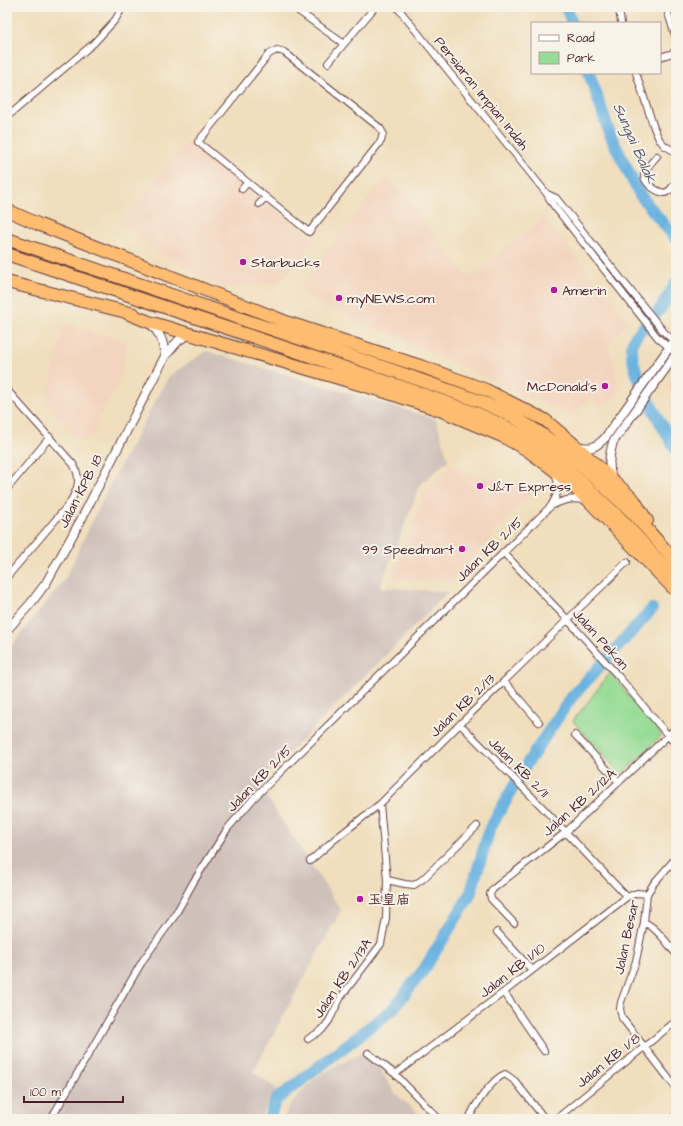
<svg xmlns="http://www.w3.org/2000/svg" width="683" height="1126" viewBox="0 0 683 1126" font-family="'Architects Daughter','LXGW WenKai TC',sans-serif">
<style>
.built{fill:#f3d4be}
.industrial{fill:#cfc0ba}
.green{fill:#96dc95;stroke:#707e60}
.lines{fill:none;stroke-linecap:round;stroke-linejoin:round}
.river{stroke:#69b3e1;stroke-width:12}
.minor-casing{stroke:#633c41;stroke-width:8}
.tertiary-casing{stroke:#633c41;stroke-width:10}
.motorway-casing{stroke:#633c41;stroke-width:14}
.minor{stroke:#fff;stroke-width:6}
.tertiary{stroke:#fff;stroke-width:8}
.motorway{stroke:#fdbc6f;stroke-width:12}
.poi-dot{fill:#b5179e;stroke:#f7f3e8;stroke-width:1.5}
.labels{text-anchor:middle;stroke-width:4;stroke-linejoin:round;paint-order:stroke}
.street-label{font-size:14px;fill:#4a1f2b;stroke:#f7f3e8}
.poi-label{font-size:14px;fill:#4a1f2b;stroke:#f7f3e8;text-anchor:start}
.water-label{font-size:15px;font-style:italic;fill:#55536b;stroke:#f7f3e8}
</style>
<rect width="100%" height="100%" fill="#f7f3e8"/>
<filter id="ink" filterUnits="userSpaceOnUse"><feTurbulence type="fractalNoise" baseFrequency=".025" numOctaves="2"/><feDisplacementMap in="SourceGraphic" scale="8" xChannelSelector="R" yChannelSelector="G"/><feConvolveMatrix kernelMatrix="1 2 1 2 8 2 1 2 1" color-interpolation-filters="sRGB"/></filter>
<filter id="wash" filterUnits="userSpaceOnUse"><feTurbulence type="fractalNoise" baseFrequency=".012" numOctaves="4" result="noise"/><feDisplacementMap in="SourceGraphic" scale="16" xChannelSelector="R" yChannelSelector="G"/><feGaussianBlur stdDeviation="0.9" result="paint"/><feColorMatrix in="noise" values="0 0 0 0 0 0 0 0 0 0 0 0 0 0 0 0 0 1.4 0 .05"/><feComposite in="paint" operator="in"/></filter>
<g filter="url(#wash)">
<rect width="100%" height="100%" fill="#f0debc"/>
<path class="built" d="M188 139 314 241 283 280 255 287 224 288 150 248 121 223Z
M388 174 469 279 543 217 628 321 609 345 620 394 601 409 592 398 570 415 306 297 300 287Z
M64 324 127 342 120 381 99 418 94 434 88 439 83 441 75 437 49 407 46 398Z
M676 374V406L667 386Z
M450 466 527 491 530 493 529 497 449 582 394 577V572L425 492Z"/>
<path class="industrial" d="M206 351 436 419 448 460 420 485 380 587 448 592 258 784 341 910 253 1072 278 1090 259 1119H7V651L65 579 109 486 169 376Z
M368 1050 395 1093 424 1119H283L292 1102 319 1075Z"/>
<path class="green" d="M610 673 662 735 621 775 573 721Z"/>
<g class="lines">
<path class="river" d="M566 7 572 23
M589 73 611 137 640 195 676 239
M676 283C671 291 666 301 660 309 655 316 635 334 633 341 625 367 663 427 676 450
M269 1119 276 1100 393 1009 425 968 470 895 490 828 526 765 571 698 652 609"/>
</g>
</g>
<g filter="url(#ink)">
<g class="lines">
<g class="minor-casing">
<path id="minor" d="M293 7 344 44
M397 7 547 194 551 202 658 338 676 353
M666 7 676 38
M621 23 619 10 622 7
M277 50 284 52 380 128 383 133 381 141 309 232 198 142 269 54Z
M660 57 676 52
M328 63 375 7
M636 73 654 128 659 139 665 146 676 152
M7 117 94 43 115 20 123 7
M657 156C653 161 645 168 644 175 644 184 657 192 665 193L670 190 676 182
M242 189 247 183
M547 194 556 198 664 332 676 343
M259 204 265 198
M7 390 73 464C82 479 78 489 69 504L7 577
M7 489 50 437
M551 506C563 500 571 498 584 500
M503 552 567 619 619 677 676 745
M504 681 539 722
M460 724 544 809 627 897
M575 735 619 782
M676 858 654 883 647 894 644 922 636 961 621 1002 620 1009 622 1018 676 1088
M310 861 335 839 380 804 460 724 627 562
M387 880 405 884 414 885 423 879 477 826
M644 922C657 928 667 943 676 954
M514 923 491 899 490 894 493 889 566 832 676 728
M497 932 532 970
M504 992 544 1051
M308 1039 322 1030 329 1021 341 997 381 944 386 918 387 880 380 804
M368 1053 395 1074 439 1119
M395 1074 504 992 627 897 637 893 647 894
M51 1119 143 960 174 917 194 881 228 828 254 798 551 506C559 492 560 488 555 473
M469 1119C474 1106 492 1079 505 1074L515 1081 545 1119
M556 1119 676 1021
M672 1119 676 1116"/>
</g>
<g class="tertiary-casing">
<path id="tertiary" d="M150 323C161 335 163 340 165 356
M576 446C591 449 594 449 605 438L676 338
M612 479C608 465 609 456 613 442L676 354
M7 630 31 603 46 583 56 565 82 518 165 356 179 340 190 334"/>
</g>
<g class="motorway-casing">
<path id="motorway" d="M7 210 40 225 289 323 426 368 486 390 545 420 576 446 634 500 647 521
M7 239 406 375 482 402 512 416 537 431 564 450 630 510 676 562
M7 254 402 387 478 414 506 427 531 441 556 459 621 519 676 580
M7 282 134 314
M127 313 149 322 389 393 440 410 502 436 527 450 554 470 588 500 676 591"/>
</g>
<use href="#minor" class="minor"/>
<use href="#tertiary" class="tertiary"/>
<use href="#motorway" class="motorway"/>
</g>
</g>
<g class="poi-dot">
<circle cx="243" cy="262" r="4"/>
<circle cx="554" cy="290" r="4"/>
<circle cx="339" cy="298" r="4"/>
<circle cx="605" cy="386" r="4"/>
<circle cx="480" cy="486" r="4"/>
<circle cx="462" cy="549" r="4"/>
<circle cx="360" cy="899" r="4"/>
</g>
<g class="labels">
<g class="street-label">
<text transform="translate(482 93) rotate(51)" y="5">Persiaran Impian Indah</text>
<text transform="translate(80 491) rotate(-63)" y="5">Jalan KPB 18</text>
<text transform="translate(489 549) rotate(-44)" y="5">Jalan KB 2/15</text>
<text transform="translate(601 639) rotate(48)" y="5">Jalan Pekan</text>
<text transform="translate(462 705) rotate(-44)" y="5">Jalan KB 2/13</text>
<text transform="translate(519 767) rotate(45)" y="5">Jalan KB 2/11</text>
<text transform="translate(259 778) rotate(-46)" y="5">Jalan KB 2/15</text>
<text transform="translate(579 802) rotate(-42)" y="5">Jalan KB 2/12A</text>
<text transform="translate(626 937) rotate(-78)" y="5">Jalan Besar</text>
<text transform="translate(512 970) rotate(-38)" y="5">Jalan KB 1/10</text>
<text transform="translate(342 978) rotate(-56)" y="5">Jalan KB 2/13A</text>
<text transform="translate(608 1060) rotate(-39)" y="5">Jalan KB 1/8</text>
</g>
<g class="poi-label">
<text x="251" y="267">Starbucks</text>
<text x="562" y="295">Amerin</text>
<text x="347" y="303">myNEWS.com</text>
<text x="597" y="391" text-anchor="end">McDonald's</text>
<text x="488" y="491">J&amp;T Express</text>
<text x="454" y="554" text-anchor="end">99 Speedmart</text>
<text x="368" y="904">玉皇庙</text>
</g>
<g class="water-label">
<text transform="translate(635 143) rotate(66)" y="5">Sungai Balak</text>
</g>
</g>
<rect width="683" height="1126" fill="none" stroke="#f7f3e8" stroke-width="24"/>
<rect x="531" y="22" width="130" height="52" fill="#f7f3e8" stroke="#b29e9c"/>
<rect x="539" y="35" width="20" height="6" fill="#ffffff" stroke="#b29e9c"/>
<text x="567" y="42" font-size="12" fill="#4a1f2b">Road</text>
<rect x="539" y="52" width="20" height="12" fill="#96dc95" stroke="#b29e9c"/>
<text x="567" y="62" font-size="12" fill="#4a1f2b">Park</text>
<path d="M24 1096v6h99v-6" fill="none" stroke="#4a1f2b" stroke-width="2"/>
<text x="30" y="1096" font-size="12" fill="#4a1f2b" stroke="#f7f3e8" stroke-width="3" paint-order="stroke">100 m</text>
</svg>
